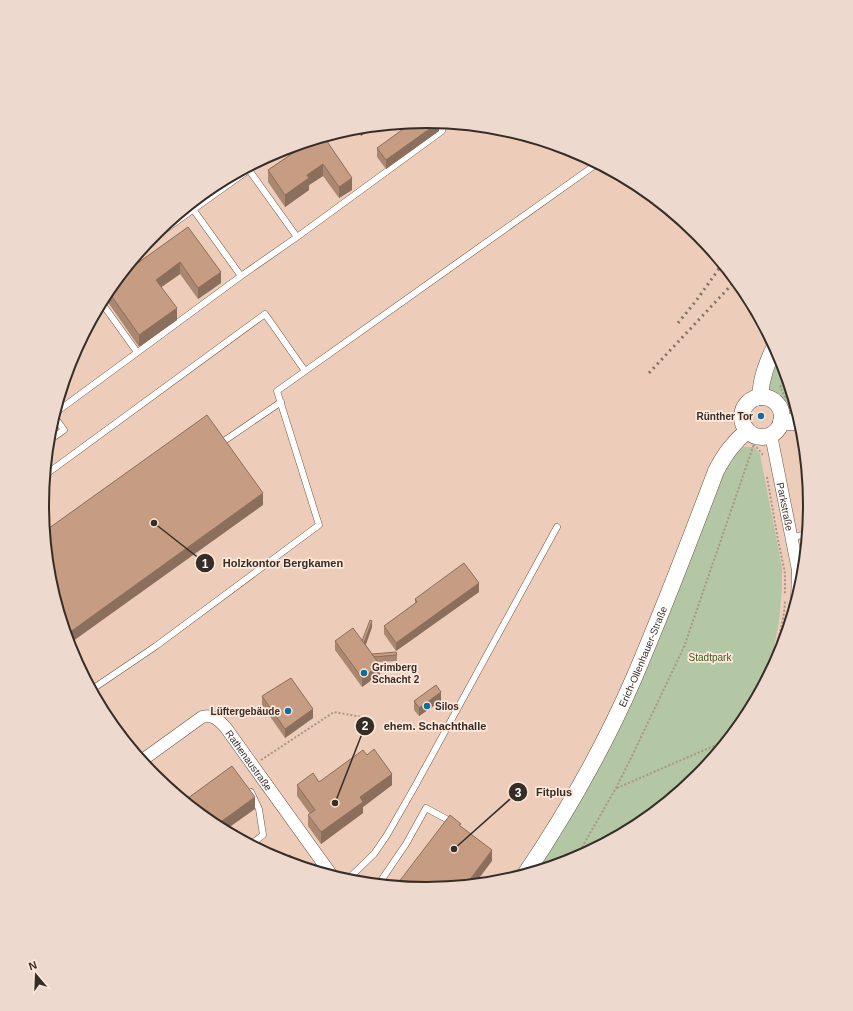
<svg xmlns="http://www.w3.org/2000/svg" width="853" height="1011" viewBox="0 0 853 1011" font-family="Helvetica,sans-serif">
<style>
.built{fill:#edcdb9}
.green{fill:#b3c7a4}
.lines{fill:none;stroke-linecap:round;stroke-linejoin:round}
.lane-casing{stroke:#685245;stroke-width:7}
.street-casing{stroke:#685245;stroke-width:13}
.secondary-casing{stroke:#685245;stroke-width:17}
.path{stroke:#a89589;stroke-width:2;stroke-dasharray:2 2;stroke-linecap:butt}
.lane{stroke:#fff;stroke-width:6}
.street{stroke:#fff;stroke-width:12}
.secondary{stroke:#fff;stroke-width:16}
.rail{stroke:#807066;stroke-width:3;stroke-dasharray:2 4;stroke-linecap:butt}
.wall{fill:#aa8771}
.shaded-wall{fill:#8b6e5c}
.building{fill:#c69d83;stroke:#8b6e5c}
.poi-dot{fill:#126d9c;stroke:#fde8db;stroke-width:1.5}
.labels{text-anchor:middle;stroke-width:3.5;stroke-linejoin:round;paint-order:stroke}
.poi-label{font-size:10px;font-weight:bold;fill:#372d27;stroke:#fde8db;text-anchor:end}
.street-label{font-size:10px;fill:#372d27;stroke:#fde8db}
.park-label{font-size:10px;fill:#3b581e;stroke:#fde8db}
.rim{fill:none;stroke:#372d27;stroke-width:2}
.leader{fill:none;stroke:#372d27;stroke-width:1.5}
.callout-dot{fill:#372d27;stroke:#fde8db;stroke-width:1.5}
.mark-label{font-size:12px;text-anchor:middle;font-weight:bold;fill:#fff}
.callout-label{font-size:11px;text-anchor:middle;font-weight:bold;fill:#372d27;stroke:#fde8db;stroke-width:3.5;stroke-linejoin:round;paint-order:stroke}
</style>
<rect width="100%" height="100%" fill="#f3d9c9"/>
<path class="built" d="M427 121 502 128 574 150 640 186 699 234 746 292 779 354 792 411 798 412 804 431 811 506 804 581 782 653 768 679 779 622 782 589V569L776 542 665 607 526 875 501 883 426 890 351 883 279 861 213 825 154 777 107 719 71 652 49 580 42 505 49 430 71 358 107 292 155 233 213 186 280 150 352 128Z"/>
<path class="green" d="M779 354 782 359 798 412 792 411 768 389 769 372Z
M742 447H754L760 454 782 568V589L779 622 768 679 746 719 698 778 640 825 573 861 526 875 573 800 720 469Z"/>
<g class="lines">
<g class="lane-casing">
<path id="lane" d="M249 170 297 237
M190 205 241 276
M149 241 264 159
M101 302 137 352
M55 413 241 276 297 237 442 131 444 123
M48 441 64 430 54 416
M224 441 281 402
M45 475 265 314 305 371
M792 537 808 534
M91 690 156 646 319 525 277 391 598 163
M250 845 263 835 259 809 251 792
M346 881 374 854 387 835 414 788 557 527
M378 885 406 844 426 808 450 821"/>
</g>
<g class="street-casing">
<g id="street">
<path id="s1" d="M771 435 798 570 797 602"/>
<path id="s2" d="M141 761 202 717C213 714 219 720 226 728L333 877"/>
</g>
</g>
<g class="secondary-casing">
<g id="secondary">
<circle cx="762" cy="417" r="20"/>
<path d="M760 397C761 378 767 363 775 346"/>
<path d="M781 422H801"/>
<path id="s3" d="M524 876C566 814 604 747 634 678 663 610 690 540 716 471 725 454 733 443 747 431"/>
</g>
</g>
<path class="path" d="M787 375 780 387 785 397 796 407
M754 444 763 455
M767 477 778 540 785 573V595
M770 674C774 649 784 626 785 601
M261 760 334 712 362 717 369 720
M617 788 730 739
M574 861 616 788 632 756 684 647 755 441"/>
<use href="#lane" class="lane"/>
<use href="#street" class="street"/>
<use href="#secondary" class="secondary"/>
<path class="rail" d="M678 323 696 301 723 263
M649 373 736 280"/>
</g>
<path class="wall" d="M375 126 361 136 355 128Z
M439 131 386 169 377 157V148Z
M312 140 352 190 339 198 323 176 309 185V190L285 207 268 182V170Z
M188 227 221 283 198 299 180 274 161 287 177 320 139 347 105 298V296L107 292 121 275Z
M479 592 396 651 384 634V626L415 603V599Z
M372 627 366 645 372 654 397 655V661L378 662 380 674 362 687 335 650V641H362Z
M262 696 313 718 285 738 262 705Z
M414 701H441L419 716 414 710Z
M367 755 392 785 363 807V813L321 844 308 826V815L310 814 297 796V785L319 782Z"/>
<path class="shaded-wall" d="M439 122V131L386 169V160Z
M375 126 361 136V127Z
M323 164V176L309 185V190L285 207V195L307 175Z
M352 178V190L339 198V187Z
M180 262V274L156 291V280Z
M221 272V283L198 299V288Z
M177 308V320L139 347V335Z
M263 493V505L69 644 66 635Z
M479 583V592L396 651V643Z
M372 621V627L363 651V645Z
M380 665V674L362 687V678Z
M441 692V701L419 716V708Z
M313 709V718L285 738V729Z
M392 774V785L363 807V813L321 844V832L360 797Z
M255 797V809L224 831 215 826Z
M492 850V861L474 885 465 886Z"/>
<path class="building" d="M427 121 439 122 386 160 377 148 413 122Z
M324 137 352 178 339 187 323 164 307 175 309 178 285 195 268 170 312 140Z
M188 227 221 272 198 288 180 262 156 280 177 308 139 335 108 291 121 275Z
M207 415 263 493 66 635 49 580 45 531Z
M464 563 479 583 396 643 384 626 417 602 415 599Z
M370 620 372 621 364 643 362 641Z
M353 628 380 665 362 678 335 641Z
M396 652 397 655 374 657 372 654Z
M291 678 313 709 285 729 262 696Z
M436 685 441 692 419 708 414 701Z
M374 749 392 774 360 797 363 802 321 832 308 815 315 810 297 785 313 773 319 782 363 750 367 755Z
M232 766 255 797 215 826 184 801Z
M450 815 461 824 459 825 492 850 465 886 426 890 395 887Z
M290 855 299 867 281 861Z"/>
<g class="poi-dot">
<circle cx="761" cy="416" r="4"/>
<circle cx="364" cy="673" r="4"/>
<circle cx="427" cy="706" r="4"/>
<circle cx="288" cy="711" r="4"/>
</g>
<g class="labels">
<g class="poi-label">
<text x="753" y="420">Rünther Tor</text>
<text x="372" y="671" text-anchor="start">Grimberg<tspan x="372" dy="12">Schacht 2</tspan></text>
<text x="435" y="710" text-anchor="start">Silos</text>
<text x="280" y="715">Lüftergebäude</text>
</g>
<g class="street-label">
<text dy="4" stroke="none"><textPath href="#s1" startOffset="73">Parkstraße</textPath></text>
<text dy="4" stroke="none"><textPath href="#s3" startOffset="250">Erich-Ollenhauer-Straße</textPath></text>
<text dy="4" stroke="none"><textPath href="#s2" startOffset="143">Rathenaustraße</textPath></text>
</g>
<g class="park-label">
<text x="710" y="661">Stadtpark</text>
</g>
</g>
<path d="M0 0H853V1011H0ZM49 505a377 377 0 1 1 754 0a377 377 0 1 1-754 0Z" fill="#edd9cd" fill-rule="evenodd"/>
<path class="rim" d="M49 505a377 377 0 1 1 754 0a377 377 0 1 1-754 0Z"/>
<path class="leader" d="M154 523L205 563M335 803L365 726M454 849L518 792"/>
<g class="callout-dot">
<circle cx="154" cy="523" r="4"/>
<circle cx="335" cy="803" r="4"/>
<circle cx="454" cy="849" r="4"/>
<circle cx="205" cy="563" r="10"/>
<circle cx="365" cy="726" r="10"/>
<circle cx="518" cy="792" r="10"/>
</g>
<g class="mark-label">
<text x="205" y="568">1</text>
<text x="365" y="730">2</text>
<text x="518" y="797">3</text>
</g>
<g class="callout-label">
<text x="283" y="567">Holzkontor Bergkamen</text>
<text x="435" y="730">ehem. Schachthalle</text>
<text x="554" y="796">Fitplus</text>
</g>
<g transform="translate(36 975) rotate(341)" stroke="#fde8db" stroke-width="3" paint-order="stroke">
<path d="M0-3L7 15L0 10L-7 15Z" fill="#372d27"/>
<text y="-6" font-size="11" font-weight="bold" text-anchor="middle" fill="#372d27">N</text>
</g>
</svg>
